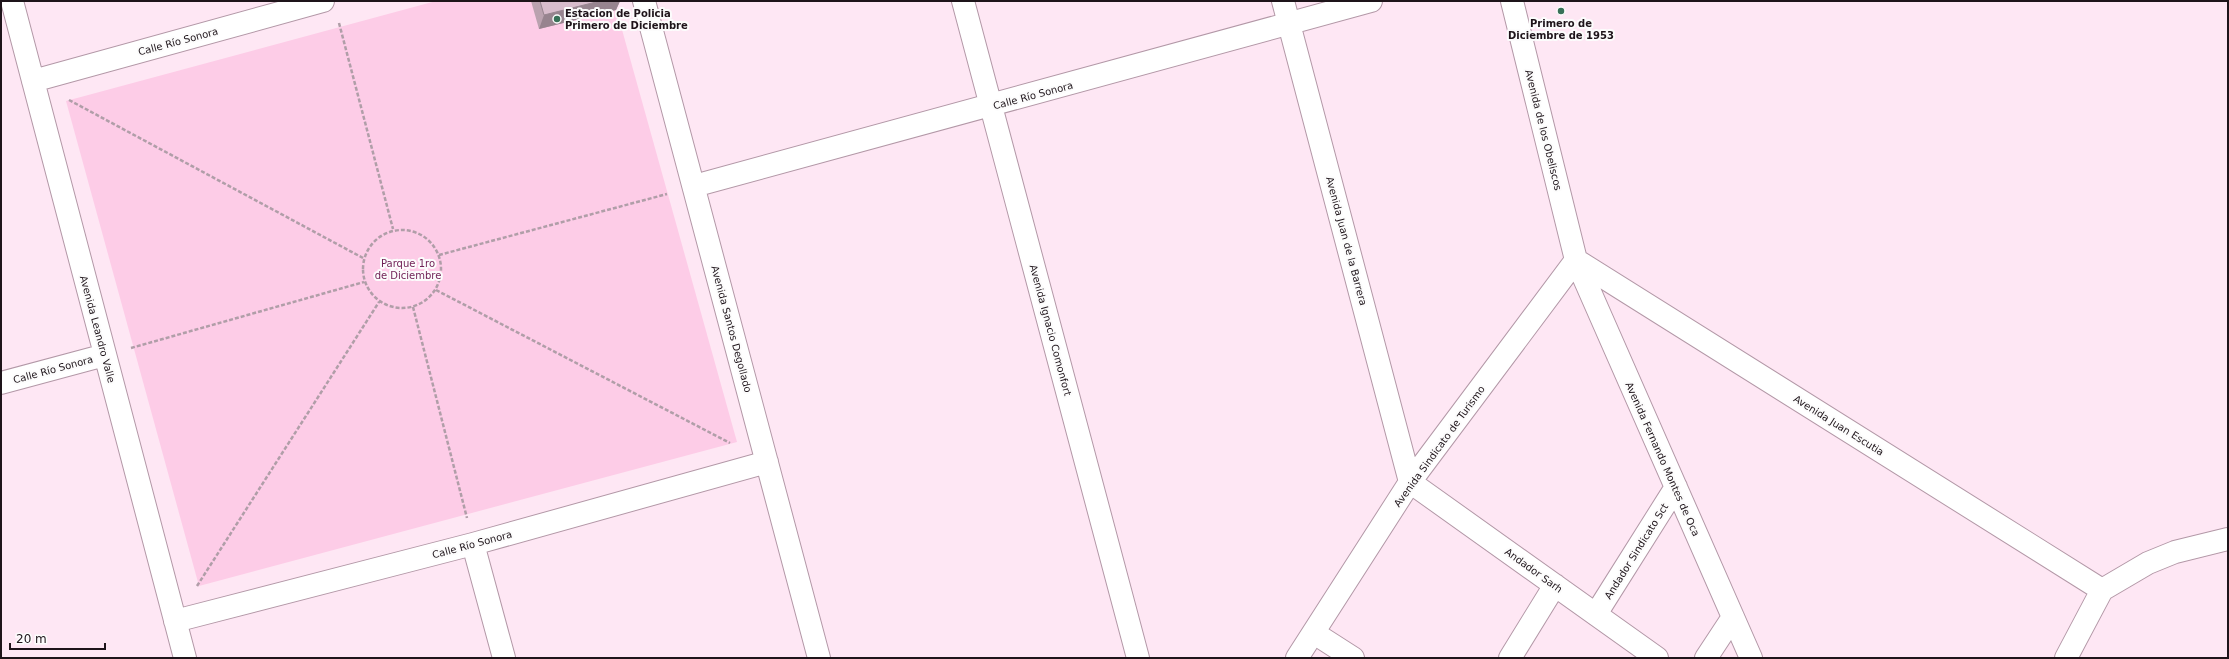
<svg xmlns="http://www.w3.org/2000/svg" width="2229" height="659" viewBox="0 0 2229 659" font-family="'DejaVu Sans',sans-serif">
<style>
.green{fill:#fdcce7}
.lines{fill:none;stroke-linecap:round;stroke-linejoin:round}
.pedestrian-casing{stroke:#b398a7;stroke-width:24}
.minor-casing{stroke:#b398a7;stroke-width:24}
.path{stroke:#b09ea8;stroke-width:2.5;stroke-dasharray:4 2;stroke-linecap:butt}
.pedestrian{stroke:#fff;stroke-width:22}
.minor{stroke:#fff;stroke-width:22}
.wall{fill:#baa2af}
.shaded-wall{fill:#97848f}
.building{fill:#d8bccc;stroke:#97848f}
.poi-dot{fill:#387058;stroke:#fcfcfc;stroke-width:1.5}
.labels{text-anchor:middle;stroke-width:4;stroke-linejoin:round;paint-order:stroke}
.poi-label{font-size:10px;font-weight:bold;fill:#1e141a;stroke:#fcfcfc;text-anchor:start}
.street-label{font-size:10px;fill:#1e141a;stroke:#fcfcfc}
.park-label{font-size:10px;fill:#6f1e54;stroke:#fcfcfc}
</style>
<rect width="100%" height="100%" fill="#fee7f4"/>
<path class="green" d="M436 1H614L737 442 199 586 66 101Z"/>
<g class="lines">
<g class="pedestrian-casing">
<path id="pedestrian" d="M1410 482 1657 658
M1314 633 1353 658
M1510 658 1555 585"/>
</g>
<g class="minor-casing">
<path id="minor" d="M12 1 185 658
M644 1 819 658
M963 1 1138 658
M1283 1 1410 482
M1512 1 1576 260 1751 658
M33 81 323 1
M694 186 1371 1
M1576 260 2102 590
M1 383 105 355
M473 544 504 658
M2102 590 2148 563 2175 552 2228 539
M1596 614 1676 487
M175 621 473 544 767 462
M1297 658 1410 482 1576 260
M1706 658 1733 617
M2066 658 2102 590"/>
</g>
<path class="path" d="M339 23 393 229
M69 100 363 258
M363 269a39 39 0 1 1 78 0a39 39 0 1 1-78 0Z
M439 255 667 194
M436 290 730 443
M413 307 467 518
M131 348 364 282
M197 586 379 302"/>
<use href="#pedestrian" class="pedestrian"/>
<use href="#minor" class="minor"/>
</g>
<path class="wall" d="M531 1H620L616 10 539 29Z"/>
<path class="shaded-wall" d="M600 1H620L616 10 539 29 544 15Z"/>
<path class="building" d="M540 1H600L544 15Z"/>
<g class="poi-dot">
<circle cx="1561" cy="11" r="4"/>
<circle cx="557" cy="19" r="4"/>
</g>
<g class="labels">
<g class="poi-label">
<text x="565" y="17">Estacion de Policia<tspan x="565" dy="12">Primero de Diciembre</tspan></text>
<text x="1561" y="27" text-anchor="middle">Primero de<tspan x="1561" dy="12">Diciembre de 1953</tspan></text>
</g>
<g class="street-label">
<text transform="translate(178 41) rotate(-15)" y="4">Calle Río Sonora</text>
<text transform="translate(1033 95) rotate(-15)" y="4">Calle Río Sonora</text>
<text transform="translate(1544 130) rotate(76)" y="4">Avenida de los Obeliscos</text>
<text transform="translate(1347 241) rotate(75)" y="4">Avenida Juan de la Barrera</text>
<text transform="translate(98 329) rotate(75)" y="4">Avenida Leandro Valle</text>
<text transform="translate(732 329) rotate(75)" y="4">Avenida Santos Degollado</text>
<text transform="translate(1051 330) rotate(75)" y="4">Avenida Ignacio Comonfort</text>
<text transform="translate(53 369) rotate(-15)" y="4">Calle Río Sonora</text>
<text transform="translate(1839 425) rotate(32)" y="4">Avenida Juan Escutia</text>
<text transform="translate(1439 446) rotate(-54)" y="4">Avenida Sindicato de Turismo</text>
<text transform="translate(1663 459) rotate(66)" y="4">Avenida Fernando Montes de Oca</text>
<text transform="translate(472 544) rotate(-15)" y="4">Calle Río Sonora</text>
<text transform="translate(1636 551) rotate(-58)" y="4">Andador Sindicato Sct</text>
<text transform="translate(1534 570) rotate(36)" y="4">Andador Sarh</text>
</g>
<g class="park-label">
<text x="408" y="267">Parque 1ro<tspan x="408" dy="12">de Diciembre</tspan></text>
</g>
</g>
<rect width="2229" height="659" fill="none" stroke="#1e141a" stroke-width="4"/>
<path d="M10 643v6h95v-6" fill="none" stroke="#1e141a" stroke-width="2"/>
<text x="16" y="643" font-size="12" fill="#1e141a" stroke="#fcfcfc" stroke-width="3" paint-order="stroke">20 m</text>
</svg>
